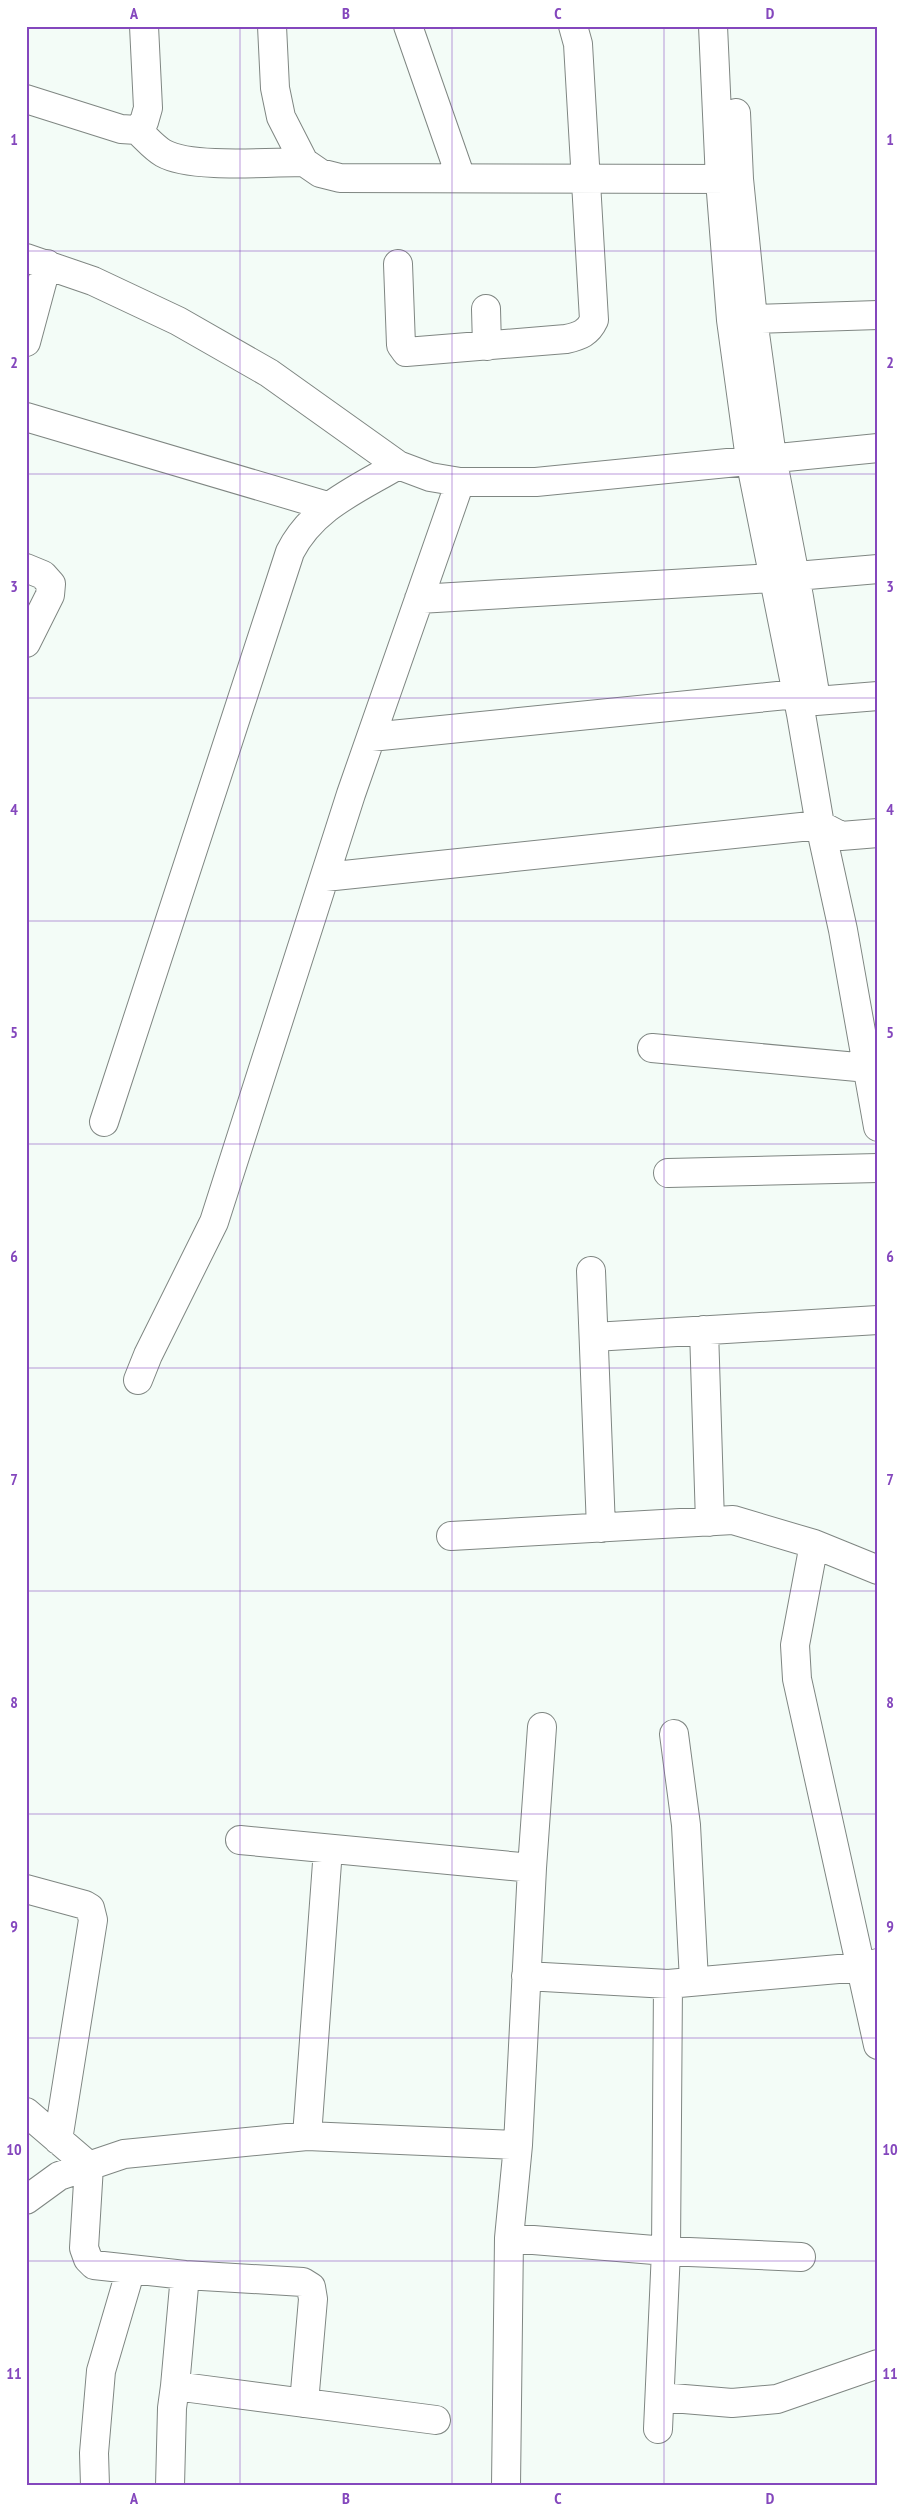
<svg xmlns="http://www.w3.org/2000/svg" width="904" height="2512" viewBox="0 0 904 2512" font-family="'PT Sans Narrow',sans-serif">
<style>
.lines{fill:none;stroke-linecap:round;stroke-linejoin:round}
.minor-casing{stroke:#7f8682;stroke-width:30}
.minor{stroke:#fff;stroke-width:28}
.grid{fill:none;stroke:#8447bd;stroke-width:1;stroke-opacity:0.55}
.neatline{fill:none;stroke:#8447bd;stroke-width:2}
.grid-label{font-size:16px;text-anchor:middle;font-weight:bold;fill:#8447bd}
</style>
<rect width="100%" height="100%" fill="#f3fcf7"/>
<g class="lines">
<g class="minor-casing">
<path id="minor" d="M272 26 275 88 281 117 304 162 320 173 340 178 736 179
M408 26 461 178
M713 26 720 180 731 320 750 459 801 714 820 825 843 930 878 1127
M26 99 121 129 137 130 144 122 148 108 144 26
M736 113 739 179 753 319 772 457 799 597 816 699
M137 130C145 137 154 148 163 153 191 169 270 162 304 162
M26 258 93 281 178 321 269 373 398 465 430 477 460 482H536L878 448
M398 264 401 345 406 352 566 339C580 336 588 333 594 320L578 44 573 26
M486 309 487 346
M753 319 878 315
M26 342 47 264
M26 417 327 506
M26 568 43 575 51 584 50 595 26 643
M419 599 773 578 878 569
M816 701 878 696
M371 737 797 694
M325 877 820 825 841 836 878 833
M652 1048 868 1068
M104 1122 290 552C313 507 356 490 398 465
M668 1173 878 1168
M591 1271 601 1528
M704 1330 710 1522
M594 1337 878 1320
M138 1380 148 1355 214 1222 351 794 460 482
M451 1536 733 1520 814 1544 878 1570
M814 1544 795 1645 797 1679 878 2045
M674 1734 686 1825 694 1981
M240 1840 532 1868
M328 1849 307 2136 518 2145
M26 1889 85 1905 90 1908 93 1920 58 2140
M526 1976 668 1984 861 1967 878 1963
M26 2112 89 2166 84 2248 88 2259 94 2265 185 2275 303 2282 311 2287 313 2299 304 2403
M26 2200 59 2176 124 2154 307 2136
M509 2238 666 2251 801 2257
M175 2386 185 2275
M660 2397 732 2403 777 2399 878 2364
M658 2429 666 2251 668 1984
M95 2486 94 2453 101 2371 131 2269
M170 2486 172 2408 175 2386 436 2420
M506 2486 509 2238 518 2145 532 1868 542 1727"/>
</g>
<use href="#minor" class="minor"/>
</g>
<path class="grid" d="M240 26V2486M452 26V2486M664 26V2486M26 251H878M26 474H878M26 698H878M26 921H878M26 1144H878M26 1368H878M26 1591H878M26 1814H878M26 2038H878M26 2261H878"/>
<rect width="904" height="2512" fill="none" stroke="#ffffff" stroke-width="55"/>
<rect x="28" y="28" width="848" height="2456" class="neatline"/>
<g class="grid-label">
<text x="134" y="19">A</text>
<text x="346" y="19">B</text>
<text x="558" y="19">C</text>
<text x="770" y="19">D</text>
<text x="14" y="145">1</text>
<text x="890" y="145">1</text>
<text x="14" y="368">2</text>
<text x="890" y="368">2</text>
<text x="14" y="592">3</text>
<text x="890" y="592">3</text>
<text x="14" y="815">4</text>
<text x="890" y="815">4</text>
<text x="14" y="1038">5</text>
<text x="890" y="1038">5</text>
<text x="14" y="1262">6</text>
<text x="890" y="1262">6</text>
<text x="14" y="1485">7</text>
<text x="890" y="1485">7</text>
<text x="14" y="1708">8</text>
<text x="890" y="1708">8</text>
<text x="14" y="1932">9</text>
<text x="890" y="1932">9</text>
<text x="14" y="2155">10</text>
<text x="890" y="2155">10</text>
<text x="14" y="2379">11</text>
<text x="890" y="2379">11</text>
<text x="134" y="2504">A</text>
<text x="346" y="2504">B</text>
<text x="558" y="2504">C</text>
<text x="770" y="2504">D</text>
</g>
</svg>
